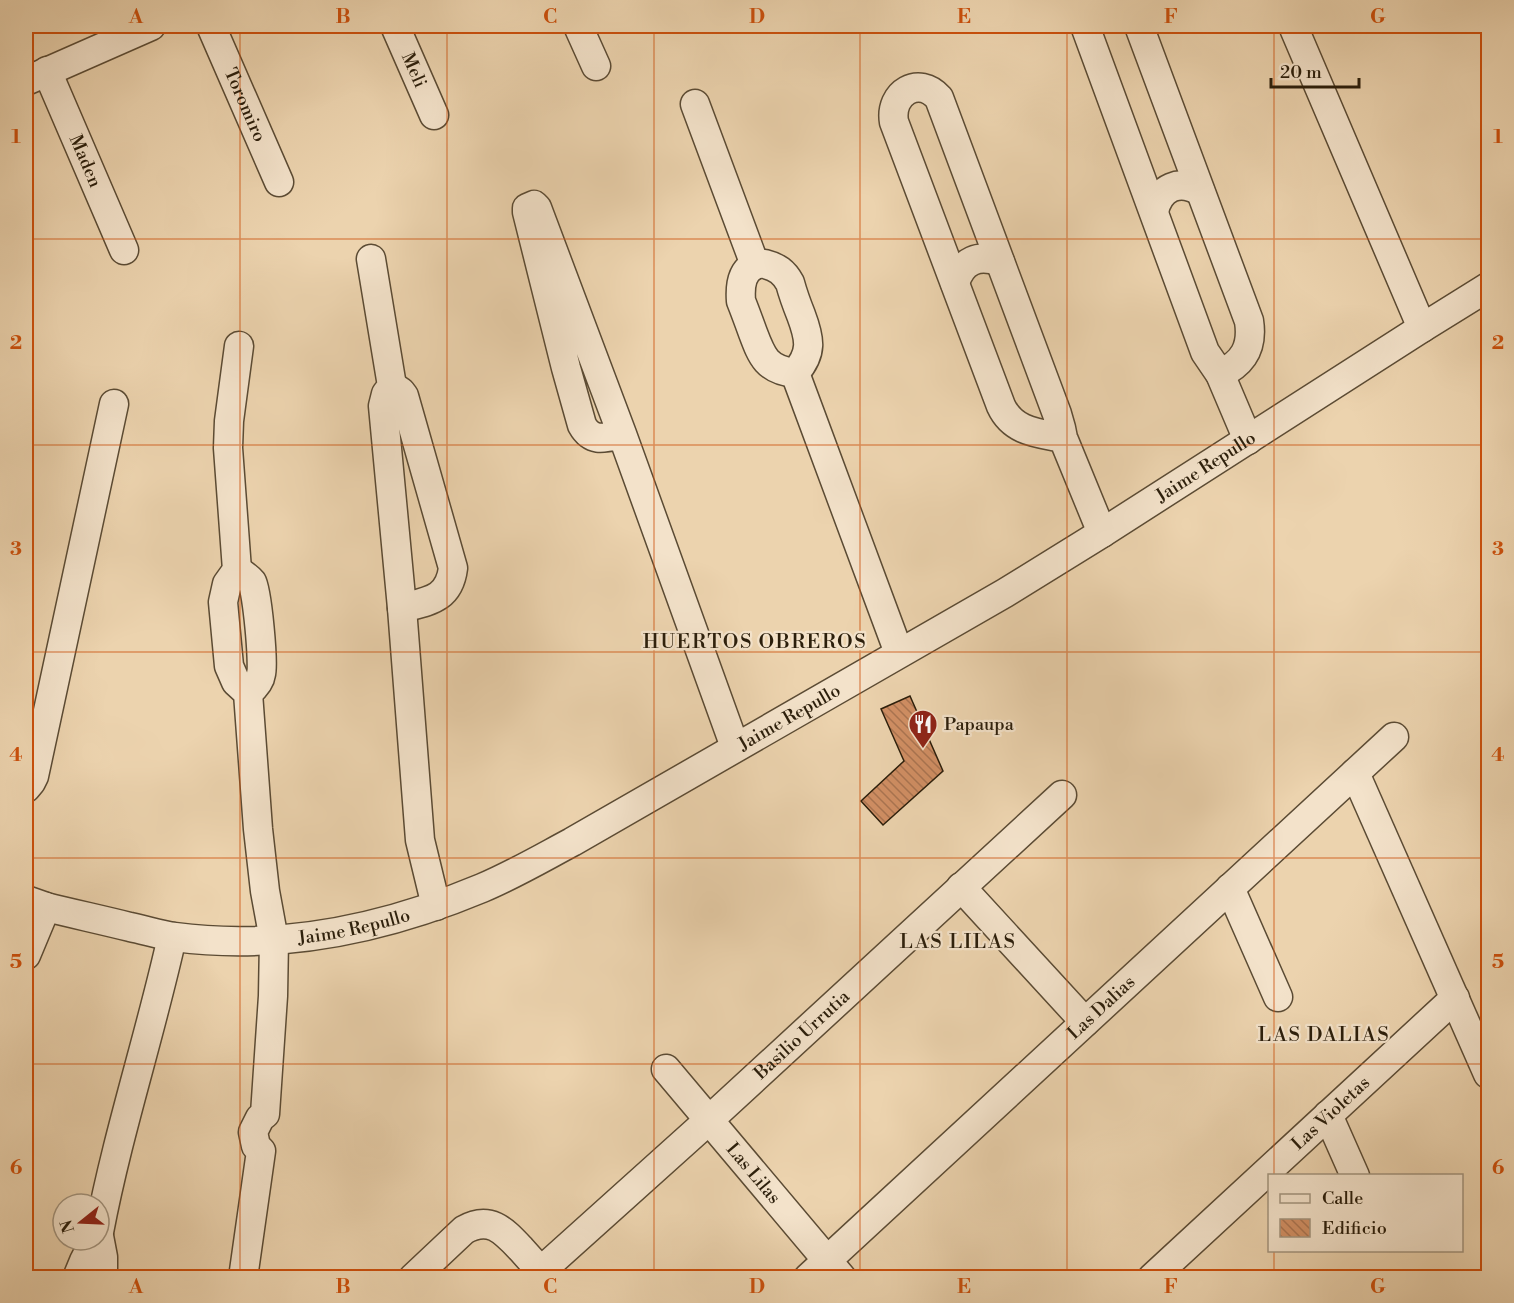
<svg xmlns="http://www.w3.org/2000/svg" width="1514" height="1303" viewBox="0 0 1514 1303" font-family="'Libre Bodoni',serif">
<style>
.building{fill:url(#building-back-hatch);stroke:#2b1e0b;stroke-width:1.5}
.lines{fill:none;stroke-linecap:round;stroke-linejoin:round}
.minor-casing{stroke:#5b4b34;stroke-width:31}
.minor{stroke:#f3e2ca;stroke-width:28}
.grid{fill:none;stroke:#cc500c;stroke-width:1.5;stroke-opacity:0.55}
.labels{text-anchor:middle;stroke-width:4.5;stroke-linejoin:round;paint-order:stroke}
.street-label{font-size:18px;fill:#2b1e0b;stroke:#f3e2ca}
.poi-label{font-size:18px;fill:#2b1e0b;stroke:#f3e2ca;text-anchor:start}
.neighbourhood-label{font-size:20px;letter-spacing:1.5px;fill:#2b1e0b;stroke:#f3e2ca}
.neatline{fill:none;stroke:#cc500c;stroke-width:2}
.grid-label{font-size:20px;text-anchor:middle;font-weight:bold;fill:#cc500c}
</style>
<defs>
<pattern id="building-back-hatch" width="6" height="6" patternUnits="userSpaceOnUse" patternTransform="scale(1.5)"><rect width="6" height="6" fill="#d18f64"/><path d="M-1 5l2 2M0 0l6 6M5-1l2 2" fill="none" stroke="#aa7451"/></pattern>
</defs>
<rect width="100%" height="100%" fill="#ecd3ae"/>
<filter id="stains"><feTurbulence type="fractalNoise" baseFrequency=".00333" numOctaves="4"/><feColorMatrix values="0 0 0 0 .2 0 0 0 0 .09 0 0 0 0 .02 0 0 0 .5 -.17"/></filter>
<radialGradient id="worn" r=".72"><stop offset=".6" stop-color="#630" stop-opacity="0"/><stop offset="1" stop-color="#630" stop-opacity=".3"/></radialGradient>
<path class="building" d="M910 696 943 771 883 825 861 801 904 761 881 709Z"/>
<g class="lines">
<g class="minor-casing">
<g id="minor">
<path id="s1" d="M211 26 279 182"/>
<path id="s2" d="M395 26 434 115"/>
<path d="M578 26 596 66"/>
<path d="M1085 26 1205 352 1220 374 1248 440"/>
<path d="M1139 26 1249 321C1253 347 1244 363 1220 374"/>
<path d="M1293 26 1422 328"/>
<path id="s3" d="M47 71 124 250"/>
<path d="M26 81 151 26"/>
<path d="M695 104 755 265"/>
<path d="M1154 211C1160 187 1179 179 1200 191"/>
<path d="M371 259 392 386 386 394 383 406 402 608 420 840 436 906"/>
<path d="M765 264C777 267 784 272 790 283 793 294 797 305 801 315 810 339 813 353 795 373 767 370 762 357 753 333 749 322 745 311 741 301 740 288 741 271 755 265 758 263 762 264 765 264Z"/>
<path d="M955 283C962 260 979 254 1000 262"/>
<path d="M239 346 229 421 228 448 237 570 227 584 223 602 229 666 236 682 248 693 258 829 265 891 274 940 273 996 265 1114 260 1118 253 1132 256 1146 261 1151 243 1278"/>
<path d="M795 373 899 653"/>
<path d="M392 386 401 392 404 396 453 568C449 600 428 601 402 608"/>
<path d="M622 434C605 438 592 443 582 425L566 368 527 212V208L534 205 537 208 622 434 735 747"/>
<path d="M1063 438C1038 433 1013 432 1001 406L894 122C889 93 919 75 939 98L1057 414 1061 428 1063 438 1102 533"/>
<path d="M237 570C243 574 248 577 252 582 257 590 264 664 261 674 260 682 254 688 248 693"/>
<path d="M1355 773 1488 1074"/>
<path d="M26 788 31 782 34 776 114 404"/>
<path d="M961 887 1085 1022"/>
<path d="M1230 888 1278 997"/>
<path id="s4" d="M26 900 46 907C74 914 102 920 130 927 145 930 160 935 175 937 281 951 384 929 482 888 513 875 542 858 572 842L1005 593 1102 533 1422 328 1488 287"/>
<path d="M26 955 46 907"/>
<path id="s5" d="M666 1069 842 1278"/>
<path d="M1328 1115 1355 1176"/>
<path d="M99 1232C118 1132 150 1036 172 937"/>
<path d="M99 1236 103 1257V1278"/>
<path id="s6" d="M541 1271 709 1120 1062 795"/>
<path d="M77 1278 84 1261 95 1240"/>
<path d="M413 1278 464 1230C490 1215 504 1231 521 1249 530 1259 538 1268 547 1278"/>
<path id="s7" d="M808 1278 1394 737"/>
<path id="s8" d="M1152 1278 1455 998"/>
</g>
</g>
<use href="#minor" class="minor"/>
</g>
<path class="grid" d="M240 26V1278M447 26V1278M654 26V1278M860 26V1278M1067 26V1278M1274 26V1176M26 239H1488M26 445H1488M26 652H1488M26 858H1488M26 1064H1488M1274 1250V1278"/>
<defs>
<g id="restaurant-pin" transform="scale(1.5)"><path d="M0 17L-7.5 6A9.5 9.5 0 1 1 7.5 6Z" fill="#8f2418" stroke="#f3e2ca"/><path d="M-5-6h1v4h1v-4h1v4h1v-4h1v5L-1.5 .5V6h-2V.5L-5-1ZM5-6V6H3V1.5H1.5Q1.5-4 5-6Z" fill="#fff"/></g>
</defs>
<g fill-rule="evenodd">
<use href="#restaurant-pin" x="923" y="724"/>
</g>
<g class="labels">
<g class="street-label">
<text dy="6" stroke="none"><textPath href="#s2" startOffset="48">Meli</textPath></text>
<text dy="6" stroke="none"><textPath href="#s1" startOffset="86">Toromiro</textPath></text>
<text dy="6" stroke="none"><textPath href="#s3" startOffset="98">Maden</textPath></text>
<text dy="6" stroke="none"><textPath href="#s4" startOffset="1306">Jaime Repullo</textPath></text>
<text dy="6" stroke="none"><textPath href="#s4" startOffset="820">Jaime Repullo</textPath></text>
<text dy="6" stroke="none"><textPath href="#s4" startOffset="334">Jaime Repullo</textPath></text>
<text dy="6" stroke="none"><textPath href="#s7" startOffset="399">Las Dalias</textPath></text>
<text dy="6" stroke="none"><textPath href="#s6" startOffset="352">Basilio Urrutia</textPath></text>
<text dy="6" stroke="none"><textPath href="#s8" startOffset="243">Las Violetas</textPath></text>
<text dy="6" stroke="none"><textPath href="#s5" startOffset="136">Las Lilas</textPath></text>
</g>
<g class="poi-label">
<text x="944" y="730">Papaupa</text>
</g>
<g class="neighbourhood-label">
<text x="755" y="648">HUERTOS OBREROS</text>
<text x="958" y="948">LAS LILAS</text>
<text x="1324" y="1041">LAS DALIAS</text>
</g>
</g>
<rect width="1514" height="1303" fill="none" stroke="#ecd3ae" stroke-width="66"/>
<rect x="1268" y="1174" width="195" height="78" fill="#f3e2ca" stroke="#a3947e" stroke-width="1.5"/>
<rect x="1280" y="1194" width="30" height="9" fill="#f3e2ca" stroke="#a3947e" stroke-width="1.5"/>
<text x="1322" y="1204" font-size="18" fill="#2b1e0b">Calle</text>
<rect x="1280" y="1219" width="30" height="18" fill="url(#building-back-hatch)" stroke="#a3947e" stroke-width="1.5"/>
<text x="1322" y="1234" font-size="18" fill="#2b1e0b">Edificio</text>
<g transform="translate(81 1222) rotate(252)"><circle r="28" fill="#f3e2ca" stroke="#a3947e" stroke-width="1.5"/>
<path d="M0-4.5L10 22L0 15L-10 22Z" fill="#8f2418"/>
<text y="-9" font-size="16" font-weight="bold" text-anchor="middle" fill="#2b1e0b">N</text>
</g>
<path d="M1271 78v9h88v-9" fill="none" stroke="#2b1e0b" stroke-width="3"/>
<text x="1280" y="78" font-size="18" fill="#2b1e0b" stroke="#f3e2ca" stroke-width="4.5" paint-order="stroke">20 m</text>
<rect x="33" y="33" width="1448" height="1237" class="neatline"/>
<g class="grid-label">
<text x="136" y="23">A</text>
<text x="343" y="23">B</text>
<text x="550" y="23">C</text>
<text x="757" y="23">D</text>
<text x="964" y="23">E</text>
<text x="1171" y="23">F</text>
<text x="1378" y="23">G</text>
<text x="16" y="143">1</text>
<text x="1498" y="143">1</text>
<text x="16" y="349">2</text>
<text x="1498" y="349">2</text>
<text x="16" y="555">3</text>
<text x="1498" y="555">3</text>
<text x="16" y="761">4</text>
<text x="1498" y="761">4</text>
<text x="16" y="968">5</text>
<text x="1498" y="968">5</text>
<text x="16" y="1174">6</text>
<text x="1498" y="1174">6</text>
<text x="136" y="1293">A</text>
<text x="343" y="1293">B</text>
<text x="550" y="1293">C</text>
<text x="757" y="1293">D</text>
<text x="964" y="1293">E</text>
<text x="1171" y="1293">F</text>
<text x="1378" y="1293">G</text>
</g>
<rect width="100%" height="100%" filter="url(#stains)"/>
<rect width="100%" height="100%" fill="url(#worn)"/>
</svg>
